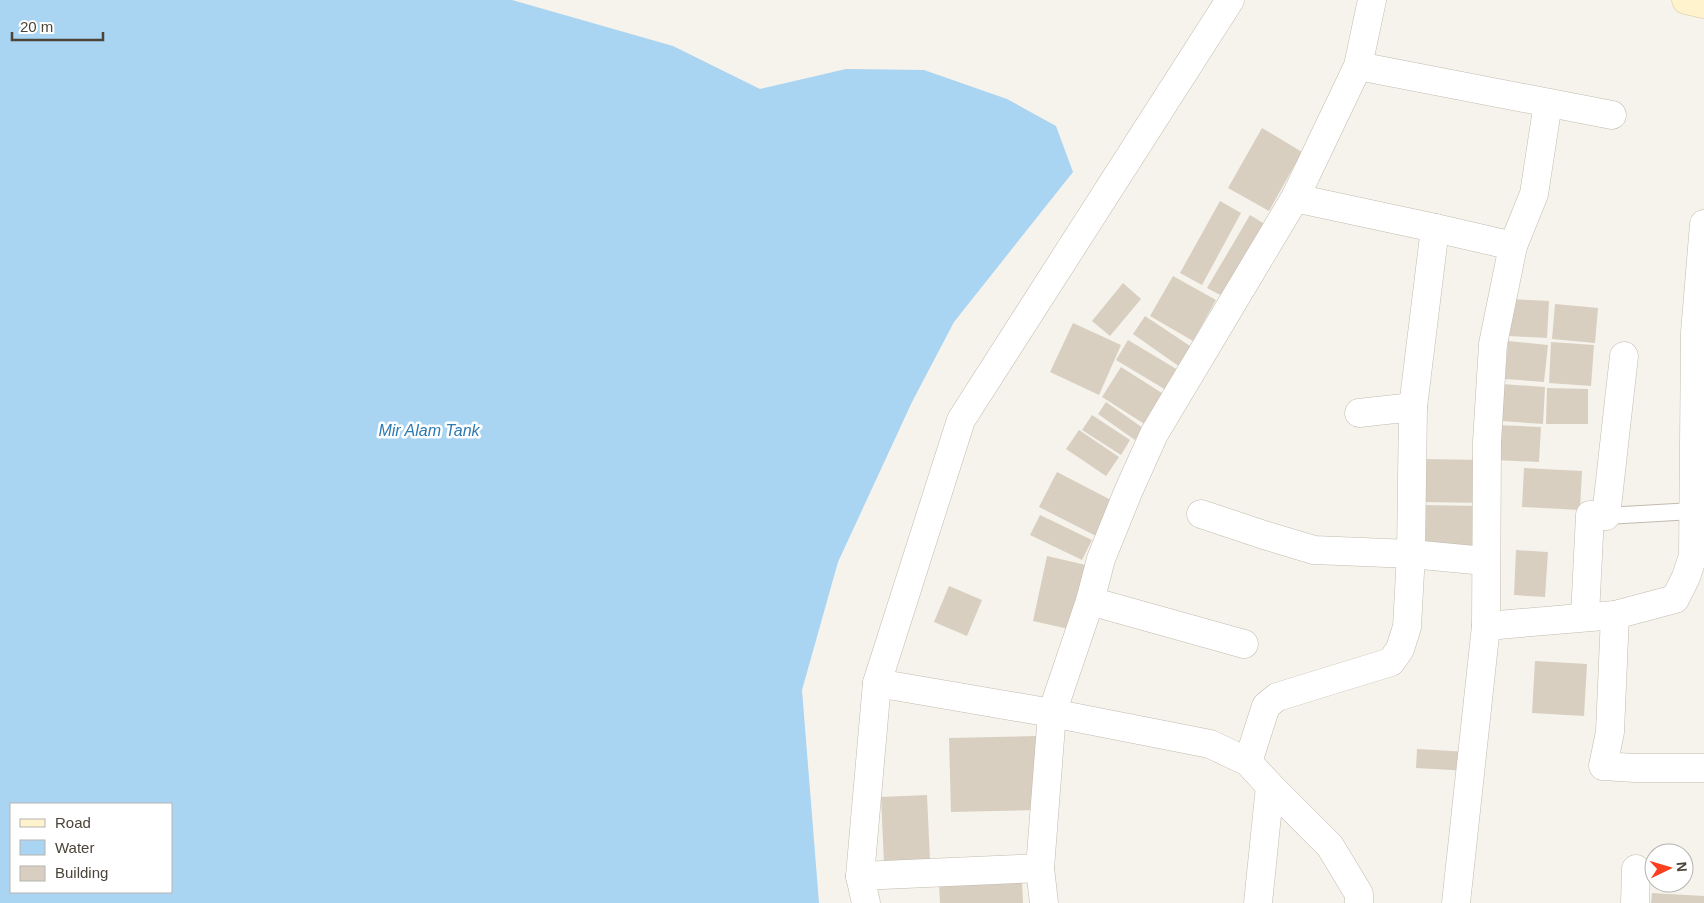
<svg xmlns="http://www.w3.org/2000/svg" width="1704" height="903" font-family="Helvetica,sans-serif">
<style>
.water{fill:#a9d4f2;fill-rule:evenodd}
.building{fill:#d8cfc1}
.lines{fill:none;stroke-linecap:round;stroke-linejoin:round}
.lane-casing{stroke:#c2bbae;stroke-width:18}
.street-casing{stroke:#c2bbae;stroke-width:29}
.secondary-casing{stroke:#d6c79b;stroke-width:29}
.lane{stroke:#fff;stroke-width:16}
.street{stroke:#fff;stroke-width:28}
.secondary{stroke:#fff3cd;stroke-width:28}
.labels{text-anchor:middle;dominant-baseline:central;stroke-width:5;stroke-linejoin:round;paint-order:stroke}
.water-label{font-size:16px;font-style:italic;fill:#2e7ab2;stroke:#fff}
</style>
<rect width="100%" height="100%" fill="#f6f3ec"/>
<path class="water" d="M0,0H512L673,46L760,89L846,69L924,70L1007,99L1056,126L1073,172L954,322L912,402L838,562L802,690L819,903H0ZM11,804H171V892H11Z"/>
<g class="building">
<path d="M1262,128L1302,152L1269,211L1228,188Z"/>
<path d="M1220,201L1241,213L1202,285L1180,273Z"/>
<path d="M1250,215L1268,226L1226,298L1207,288Z"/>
<path d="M1173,276L1216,300L1193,341L1150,316Z"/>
<path d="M1123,283L1141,299L1110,336L1092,321Z"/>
<path d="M1511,299L1549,301L1547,338L1509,336Z"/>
<path d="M1555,304L1598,308L1595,343L1552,339Z"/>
<path d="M1145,316L1193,348L1180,367L1133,334Z"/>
<path d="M1073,323L1121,345L1099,395L1050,372Z"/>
<path d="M1128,340L1178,370L1166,390L1116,360Z"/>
<path d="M1508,341L1548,345L1544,382L1505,379Z"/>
<path d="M1551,342L1594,345L1591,386L1549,383Z"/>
<path d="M1121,367L1165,395L1146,425L1102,397Z"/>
<path d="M1502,384L1545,387L1543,424L1500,421Z"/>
<path d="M1547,388L1588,389V424H1546Z"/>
<path d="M1106,402L1143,428L1135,440L1098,414Z"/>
<path d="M1092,415L1130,440L1121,455L1082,430Z"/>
<path d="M1497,425L1541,427L1539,462L1495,460Z"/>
<path d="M1079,430L1119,457L1106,476L1066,449Z"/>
<path d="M1424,459L1484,460V503L1423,502Z"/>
<path d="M1524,468L1582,471L1580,510L1522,507Z"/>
<path d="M1057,472L1113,501L1096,536L1039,507Z"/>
<path d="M1422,505L1479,506V551L1422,550Z"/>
<path d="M1040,515L1092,540L1082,560L1030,535Z"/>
<path d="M1516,550L1548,552L1545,597L1514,595Z"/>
<path d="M1047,556L1086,565L1073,630L1033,621Z"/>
<path d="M949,586L982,600L967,636L934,622Z"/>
<path d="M1535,661L1587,664L1584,716L1532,713Z"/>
<path d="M1036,736L1038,810L951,812L949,738Z"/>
<path d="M1417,749L1469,752L1468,771L1416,768Z"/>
<path d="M927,795L930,861L884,863L881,797Z"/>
<path d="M1022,881L1023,903H940L939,884Z"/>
<path d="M1652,893L1704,896V903H1651Z"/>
</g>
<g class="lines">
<g class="lane-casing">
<path id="lane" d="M1606,516L1693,511"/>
</g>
<g class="street-casing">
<g id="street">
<path d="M1358,66L1612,115"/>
<path d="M1548,103L1534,194L1513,246L1493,344L1487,442L1486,626L1615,615L1675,599L1686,577L1693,556L1695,333L1704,224"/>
<path d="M1295,198L1435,228L1513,246"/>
<path d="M1413,407L1435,228"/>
<path d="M1201,514L1264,535L1314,550L1411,554L1485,561"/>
<path d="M1090,601L1244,644"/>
<path d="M1615,615L1610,732L1603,766L1635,768H1704"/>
<path d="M1585,616L1590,515L1606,516L1624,356"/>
<path d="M877,683L1052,713L1210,744L1248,762L1270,786L1330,846L1359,894V903"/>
<path d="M1248,762L1266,706L1277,697L1391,662L1400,649L1407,627L1411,554L1413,407L1359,413"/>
<path d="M860,876L1040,868"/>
<path d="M866,903L860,876L877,683L961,420L1230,0"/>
<path d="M1044,903L1040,868L1052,713L1090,601L1101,559L1128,492L1154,434L1295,198L1358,66L1372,0"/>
<path d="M1258,903L1270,786"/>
<path d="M1456,903L1486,626"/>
<path d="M1635,903L1636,869"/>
</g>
</g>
<g class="secondary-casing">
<path id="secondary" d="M1686,0L1704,4"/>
</g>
<use href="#lane" class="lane"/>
<use href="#street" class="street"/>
<use href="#secondary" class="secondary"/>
</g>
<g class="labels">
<g class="water-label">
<text x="429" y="430">Mir Alam Tank</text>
</g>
</g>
<rect x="10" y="803" width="162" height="90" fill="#ffffff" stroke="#b7b4b0"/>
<rect x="20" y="819" width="25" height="8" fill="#fff3cd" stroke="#b7b4b0"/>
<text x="55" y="828" font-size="15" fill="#4b4439">Road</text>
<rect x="20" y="840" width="25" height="15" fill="#a9d4f2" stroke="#b7b4b0"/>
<text x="55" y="853" font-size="15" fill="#4b4439">Water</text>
<rect x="20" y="866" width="25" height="15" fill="#d8cfc1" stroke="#b7b4b0"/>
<text x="55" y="878" font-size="15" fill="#4b4439">Building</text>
<g transform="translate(1669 868) rotate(85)"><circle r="24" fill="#ffffff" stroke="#b7b4b0"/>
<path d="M0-4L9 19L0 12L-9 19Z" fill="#fc3f1d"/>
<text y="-8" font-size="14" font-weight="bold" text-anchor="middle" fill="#4b4439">N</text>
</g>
<path d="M12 32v8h91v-8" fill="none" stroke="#4b4439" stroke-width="2.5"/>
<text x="20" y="32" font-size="15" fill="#4b4439" stroke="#ffffff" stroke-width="4" paint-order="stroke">20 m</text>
</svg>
